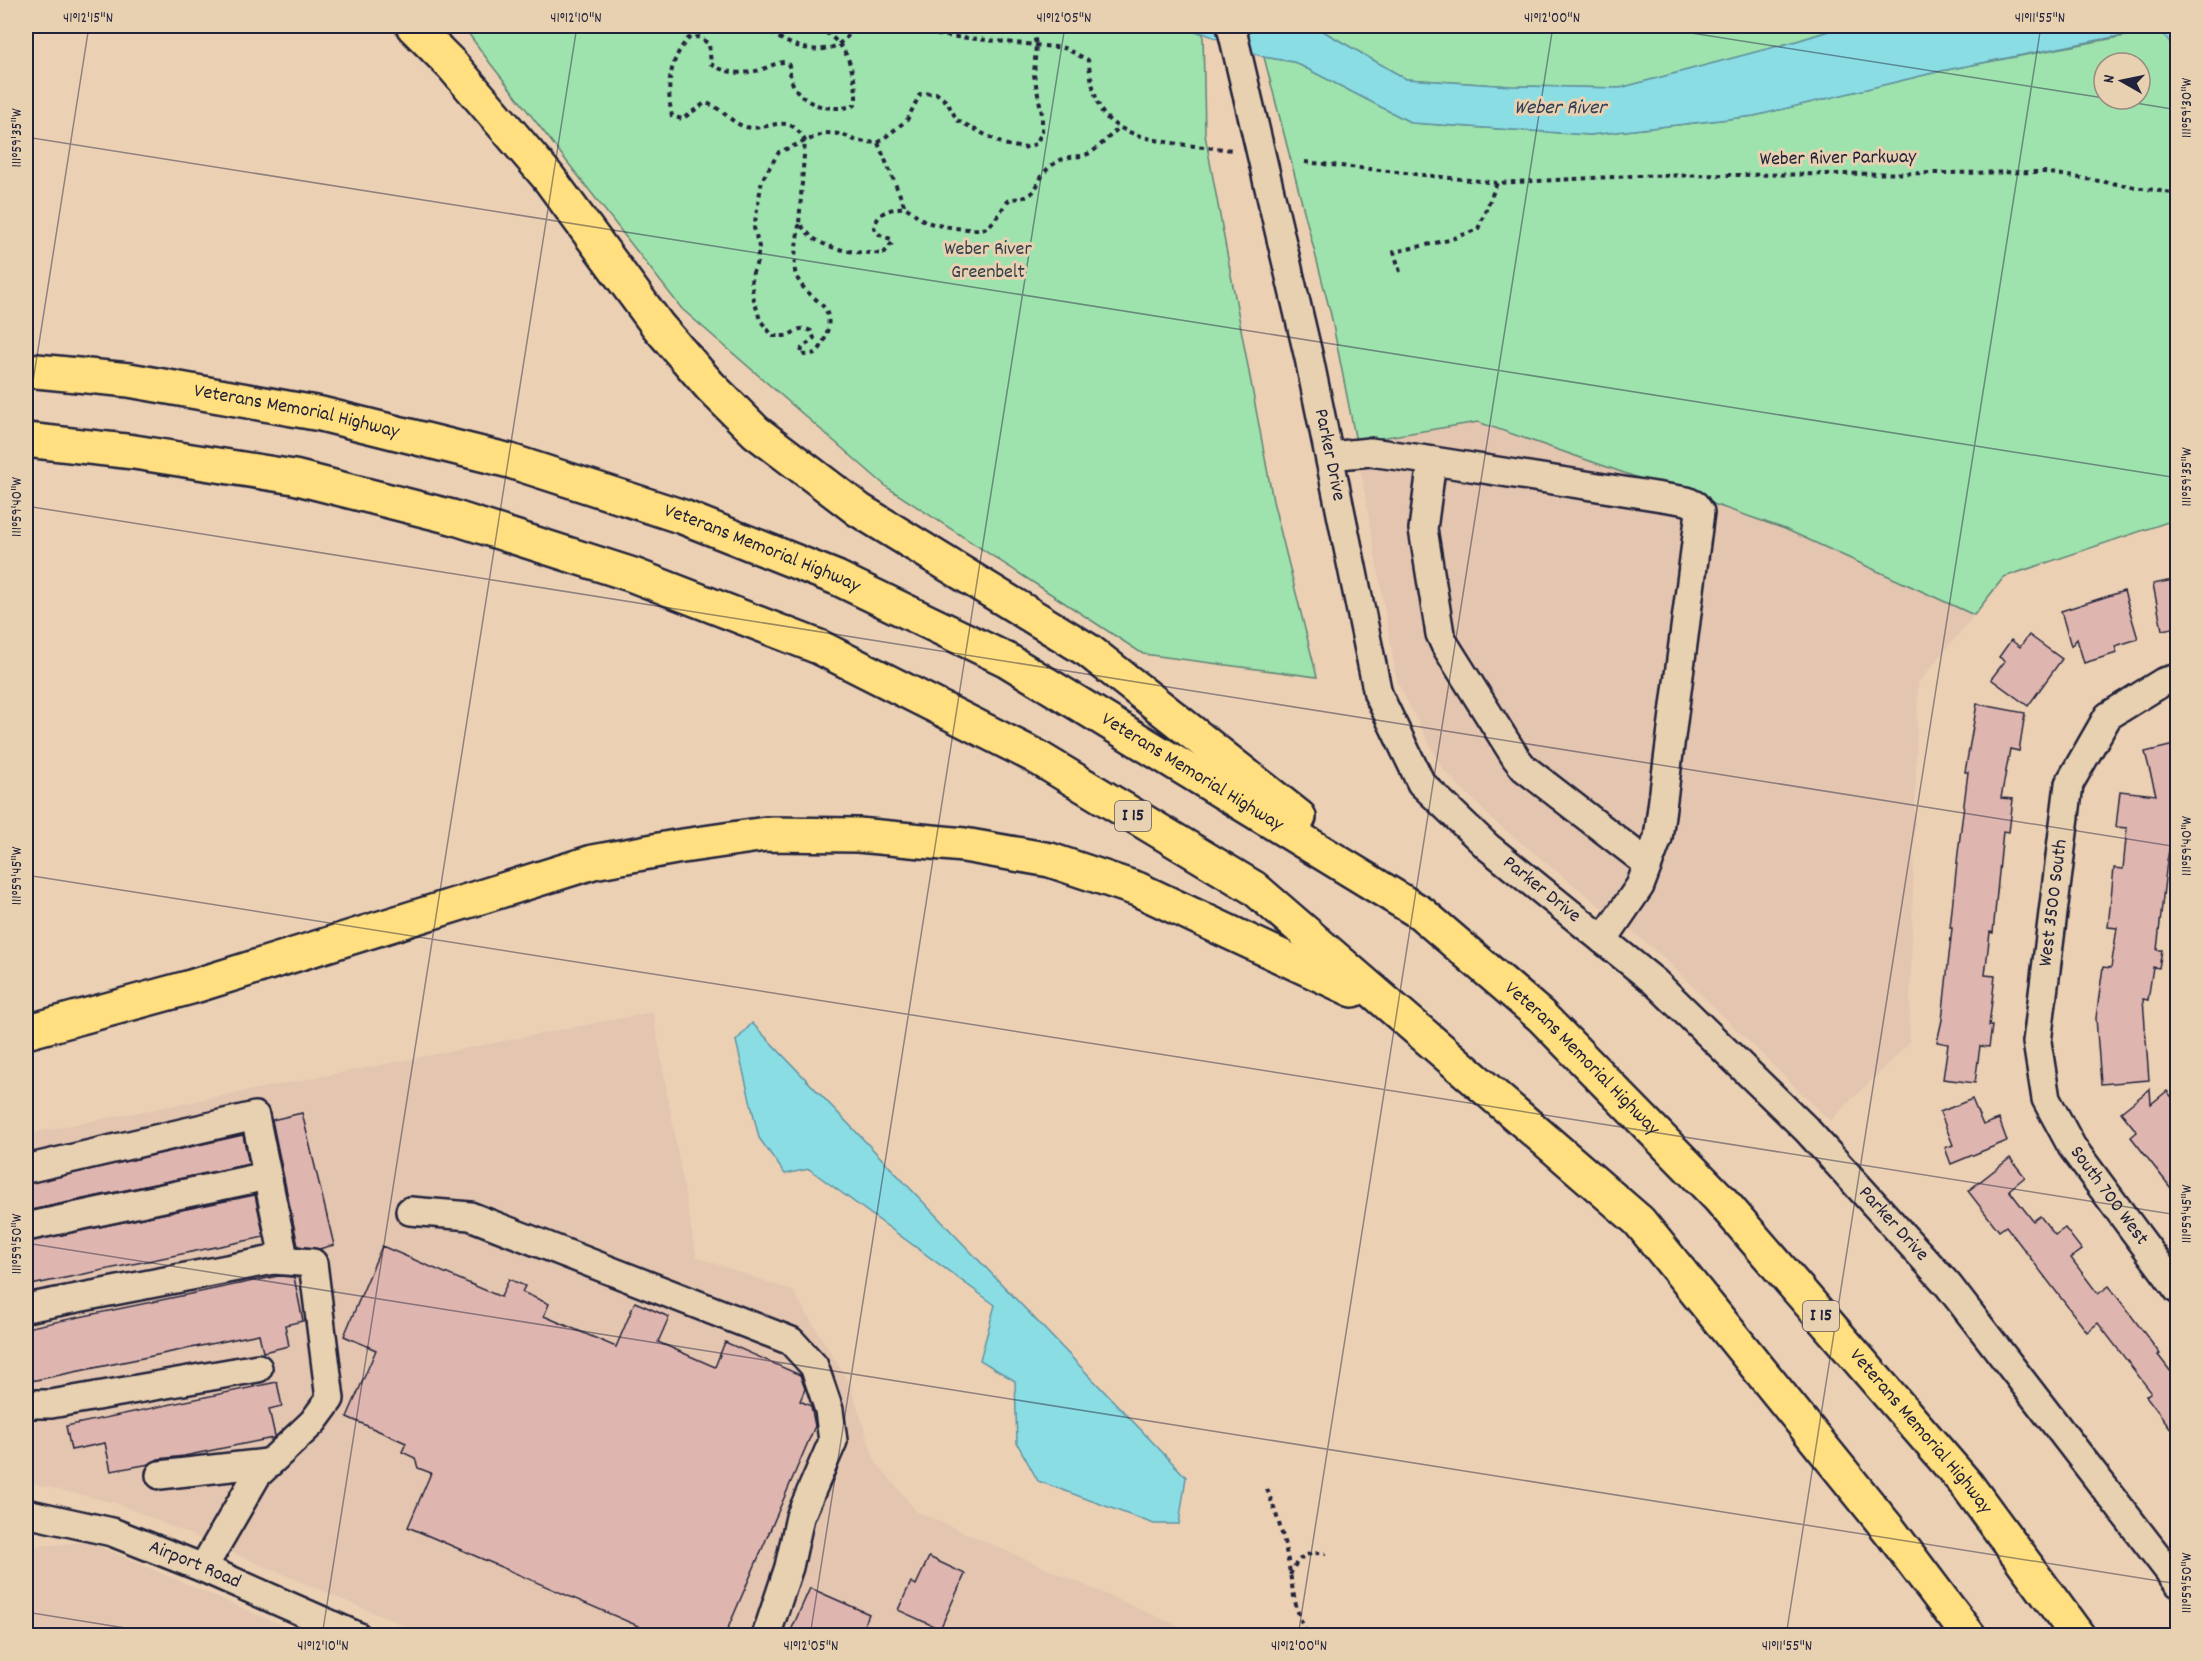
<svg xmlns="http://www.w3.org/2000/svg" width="2203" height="1661" font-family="Dekko,sans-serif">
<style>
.built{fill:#e3c5b0}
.green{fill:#9ee2ad;stroke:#608274;stroke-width:1.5;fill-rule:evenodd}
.water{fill:#8bdde4;stroke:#6192a0;stroke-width:1.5}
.building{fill:#dfb6af;stroke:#22223b;stroke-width:1.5}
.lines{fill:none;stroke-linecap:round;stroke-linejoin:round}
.minor-casing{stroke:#22223b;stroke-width:32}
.highway-casing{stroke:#22223b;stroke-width:38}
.path{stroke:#22223b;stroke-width:4;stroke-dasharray:4.5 4.5;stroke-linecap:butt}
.minor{stroke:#e8d1b1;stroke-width:27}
.highway{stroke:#ffdf80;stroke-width:33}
.ticks{fill:none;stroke:#22223b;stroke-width:1.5;stroke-opacity:0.45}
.labels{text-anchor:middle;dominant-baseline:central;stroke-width:6;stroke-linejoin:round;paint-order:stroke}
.shield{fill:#e8d1b1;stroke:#5d565e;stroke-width:1.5}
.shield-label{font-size:18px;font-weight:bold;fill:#22223b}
.street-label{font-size:20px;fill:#22223b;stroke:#e8d1b1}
.park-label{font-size:20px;fill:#353f4c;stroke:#e8d1b1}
.water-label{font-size:21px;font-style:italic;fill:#323e54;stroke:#e8d1b1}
.neatline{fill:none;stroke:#22223b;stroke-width:2}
.ticks-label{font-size:15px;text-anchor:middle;fill:#22223b}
</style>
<rect width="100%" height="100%" fill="#ebd0b4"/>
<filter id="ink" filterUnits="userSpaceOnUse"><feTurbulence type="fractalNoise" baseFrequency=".0167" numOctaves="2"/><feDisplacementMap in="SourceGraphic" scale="12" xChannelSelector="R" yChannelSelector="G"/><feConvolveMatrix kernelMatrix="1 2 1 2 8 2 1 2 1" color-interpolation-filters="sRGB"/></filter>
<g filter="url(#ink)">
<g class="built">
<path d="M1478,422L1791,526L1974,615L1918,683L1909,1043L1830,1121L1659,953L1493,820L1442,768L1397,681L1356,442Z"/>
<path d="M653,1012L696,1257L793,1291L850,1385L875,1461L917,1512L1199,1635H426L116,1503L26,1482V1134Z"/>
<path d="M89,1542L304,1635H26V1547Z"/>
</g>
<g class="green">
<path d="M463,26H1160L1203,33L1205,135L1273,501L1317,677L1143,654L888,488L682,309L490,63Z"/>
<path d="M1314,26H1845L1797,41L1620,88L1511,86L1406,79Z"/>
<path d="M2177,26V519L2004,577L1974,615L1785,529L1478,422L1356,442L1331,315L1264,57L1294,62L1412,123L1590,135L1754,116L1941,71ZM2104,63H2140V99H2104Z"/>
</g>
<g class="water">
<path d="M1160,26H1314L1406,79L1511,86L1620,88L1797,41L1845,26H2177L2178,53L2159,28L1941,71L1754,116L1590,135L1412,123L1294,62L1264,57L1203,33Z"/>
<path d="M752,1023L1186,1477L1179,1524H1154L1038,1481L1017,1443L1015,1381L980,1360L995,1305L809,1169L785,1174L759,1138L736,1041Z"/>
</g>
<g class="building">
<path d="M2178,579V627L2162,630L2153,584Z"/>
<path d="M2124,591L2138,639L2115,646L2117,653L2084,663L2077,639L2071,646L2061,611Z"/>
<path d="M2029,635L2062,659L2028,706L1991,679L2005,661L1999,657L2011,640L2020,647Z"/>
<path d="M1977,704L2025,713L2019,751L2010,749L2001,798L2013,799L2009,832L2003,831L1993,933L1990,932L1985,975L1995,976L1989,1026H1992L1989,1047L1980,1046L1975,1083L1943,1079L1948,1044L1937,1042L1942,1020L1952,928H1950L1958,853L1968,772H1965Z"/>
<path d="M2178,744V841L2171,840L2167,861L2157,950H2162L2159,968L2153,967L2148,1000L2143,999L2149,1080L2101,1084L2096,1018L2103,967L2111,968L2117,928L2108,927L2114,868L2123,869L2127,828L2116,827L2120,791L2156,795L2145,752Z"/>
<path d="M2150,1089L2151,1104L2167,1091L2178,1105V1197L2131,1137L2137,1132L2121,1112Z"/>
<path d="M1972,1099L1983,1125L1999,1119L2007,1141L1951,1164L1945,1148L1953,1145L1940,1112Z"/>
<path d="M302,1113L334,1245L319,1249L298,1246L272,1120Z"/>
<path d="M243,1135L249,1164L26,1211V1184Z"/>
<path d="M2010,1158L2025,1177L2009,1190L2033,1221L2040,1216L2055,1235L2065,1228L2082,1250L2071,1258L2098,1294L2109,1286L2160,1354L2158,1355L2178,1381V1438L2146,1396L2151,1392L2098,1323L2087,1332L2006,1226L1999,1231L1968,1191Z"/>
<path d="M255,1195L264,1237L26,1286V1242Z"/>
<path d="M382,1246L501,1297L509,1279L525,1286L522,1292L549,1304L544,1316L616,1347L635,1302L669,1317L658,1342L715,1367L725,1342L800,1375L805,1389L800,1401L811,1406L815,1426L725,1635H659L408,1527L431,1473L418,1468L415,1458L402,1452L406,1443L347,1417L376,1350L344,1336Z"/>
<path d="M278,1276L294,1277L303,1321L285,1325L289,1346L263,1352L259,1334L26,1382V1328Z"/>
<path d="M277,1382L282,1406L269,1409L275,1436L273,1438L184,1456L158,1459L150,1464L111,1471L105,1443L71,1450L66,1426Z"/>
<path d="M929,1557L965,1574L940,1629L898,1610L911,1582L916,1585Z"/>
<path d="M810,1588L869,1614L860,1635H789Z"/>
</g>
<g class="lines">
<g class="minor-casing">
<g id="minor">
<path id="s1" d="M1231,26L1309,358L1378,694L1421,783L1488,847L1655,982L1806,1129L1948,1285L2178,1583"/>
<path d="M1330,456L1370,452L1414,458L1687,501L1695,505L1700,512L1658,838L1640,886L1603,940"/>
<path d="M1432,461L1423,529L1440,634L1445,645L1516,758L1524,768L1648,864"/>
<path id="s2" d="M2178,678L2163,682L2108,716L2069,784L2037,1042L2046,1099L2072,1147L2178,1290"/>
<path d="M26,1169L255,1116L282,1248L273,1260"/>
<path d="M410,1211L470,1216L791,1341L814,1366L829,1410L833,1441L800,1517L789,1567L766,1636"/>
<path d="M26,1227L267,1176"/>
<path d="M26,1308L273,1260L313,1263L330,1399L313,1422L257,1475L203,1568"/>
<path d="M26,1404H51L258,1368"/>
<path d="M160,1475L267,1463"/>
<path id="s3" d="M26,1513L112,1532L203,1568L357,1636"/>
</g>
</g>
<g class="highway-casing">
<g id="highway">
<path d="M413,26L452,65L548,177L658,326L710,386L756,432L859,510L1089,651L1299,817"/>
<path id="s4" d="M26,370L129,380L321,414L510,461L683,517L837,578L1007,660L1421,913L1541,1016L1719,1198L1967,1485L2078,1636"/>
<path d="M26,440L134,452L294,477L452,517L633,575L819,647L1035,756L1254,888L1639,1221L1890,1531L1969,1636"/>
<path d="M26,1032L191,987L593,862L676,847L766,834L858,835L964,845L1050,860L1137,889L1353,990"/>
</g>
</g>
<g class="path">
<path d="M765,26C779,43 816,57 837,45C845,40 852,31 859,26"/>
<path d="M819,26C826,33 838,41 843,49C851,61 859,92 855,105C832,113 799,106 791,79C789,72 791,68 787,62C778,62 775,64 768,67C750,75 727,75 711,64L709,44L699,37L689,38C669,59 666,89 672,116L682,119L705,103C721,106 730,123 746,127C770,132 788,109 805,141L799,224C804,228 808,234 813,238C832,251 861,254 884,253L892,243L891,239L880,235L874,228C879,210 888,210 905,207C912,211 918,217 925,221C934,226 976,232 986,228C995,223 1002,207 1010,199C1044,198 1031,182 1051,166C1069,152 1076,160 1090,153C1100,147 1110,135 1119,128"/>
<path d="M911,26L938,35L1064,48L1088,60C1091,76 1093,94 1101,110C1120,144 1196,145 1232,150"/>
<path d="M878,143L905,207"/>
<path d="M1305,162L1497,183L1632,176L2044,172L2178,194"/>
<path d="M799,224C798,236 792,266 796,275C807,304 842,300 823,343C818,354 813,355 801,355L802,348L814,338L811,331C798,324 795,335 784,336C780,336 777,336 773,336L760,320L753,296L751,278L757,262L759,247L754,228L762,180L779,152L825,133L841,134L857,141L878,143L907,120L920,94L936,93L947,102L957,120L1003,144L1023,148L1036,144L1042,132V114L1034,75L1036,44L1032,26"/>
<path d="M1400,272L1394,252L1449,240L1478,229L1497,183"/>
<path d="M1267,1489C1274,1508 1281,1527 1285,1546C1293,1581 1291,1603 1308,1636"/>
<path d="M1290,1575C1299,1555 1305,1553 1326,1553"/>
</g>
<use href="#minor" class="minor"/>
<use href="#highway" class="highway"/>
</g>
</g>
<path class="ticks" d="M1647,26L2104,98M2111,99L2178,110M26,137L2178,478M26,426L89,26M26,506L2178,847M26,875L2178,1215M26,1243L2178,1584M26,1612L175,1636M322,1636L577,26M810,1636L1065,26M1298,1636L1553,26M1786,1636L2041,26"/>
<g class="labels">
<g class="shield">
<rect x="1115" y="801" width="36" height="30" rx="4.5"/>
<rect x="1803" y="1301" width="36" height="30" rx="4.5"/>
</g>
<g class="shield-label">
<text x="1133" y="816">I 15</text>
<text x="1821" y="1316">I 15</text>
</g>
<g class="street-label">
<text transform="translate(1838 159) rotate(-1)">Weber River Parkway</text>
<text stroke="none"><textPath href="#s4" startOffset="274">Veterans Memorial Highway</textPath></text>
<text stroke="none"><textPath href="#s1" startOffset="440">Parker Drive</textPath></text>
<text stroke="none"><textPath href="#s4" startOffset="760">Veterans Memorial Highway</textPath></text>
<text stroke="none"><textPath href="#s4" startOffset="1246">Veterans Memorial Highway</textPath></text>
<text stroke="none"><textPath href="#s1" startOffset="944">Parker Drive</textPath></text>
<text transform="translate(2054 903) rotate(-83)">West 3500 South</text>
<text stroke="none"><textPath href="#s4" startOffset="1732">Veterans Memorial Highway</textPath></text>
<text stroke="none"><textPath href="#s2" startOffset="592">South 700 West</textPath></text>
<text stroke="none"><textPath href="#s1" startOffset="1430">Parker Drive</textPath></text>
<text stroke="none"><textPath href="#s4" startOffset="2236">Veterans Memorial Highway</textPath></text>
<text stroke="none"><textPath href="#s3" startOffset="177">Airport Road</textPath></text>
</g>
<g class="park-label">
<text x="988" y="250">Weber River<tspan x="988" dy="23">Greenbelt</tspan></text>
</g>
<g class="water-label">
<text x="1560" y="109">Weber River</text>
</g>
</g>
<rect width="2203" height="1661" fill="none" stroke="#e8d1b1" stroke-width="66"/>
<g transform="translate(2122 81) rotate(279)"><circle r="28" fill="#e8d1b1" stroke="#998b82" stroke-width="1.5"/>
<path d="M0-4.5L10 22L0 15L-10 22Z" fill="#22223b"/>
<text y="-9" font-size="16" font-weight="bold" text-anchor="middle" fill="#22223b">N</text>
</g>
<rect x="33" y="33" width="2137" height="1595" class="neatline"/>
<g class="ticks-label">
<text x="88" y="22">41°12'15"N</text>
<text x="576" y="22">41°12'10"N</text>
<text x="1064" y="22">41°12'05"N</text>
<text x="1552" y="22">41°12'00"N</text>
<text x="2040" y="22">41°11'55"N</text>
<text transform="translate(2186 108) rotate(-90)" y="5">111°59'30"W</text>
<text transform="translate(16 138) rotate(-90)" y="5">111°59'35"W</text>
<text transform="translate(2186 477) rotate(-90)" y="5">111°59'35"W</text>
<text transform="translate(16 507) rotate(-90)" y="5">111°59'40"W</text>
<text transform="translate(2186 846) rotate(-90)" y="5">111°59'40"W</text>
<text transform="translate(16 876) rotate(-90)" y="5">111°59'45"W</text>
<text transform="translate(2186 1214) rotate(-90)" y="5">111°59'45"W</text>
<text transform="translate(16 1244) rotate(-90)" y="5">111°59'50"W</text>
<text transform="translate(2186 1583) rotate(-90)" y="5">111°59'50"W</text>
<text x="323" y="1650">41°12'10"N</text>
<text x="811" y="1650">41°12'05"N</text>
<text x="1299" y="1650">41°12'00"N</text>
<text x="1787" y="1650">41°11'55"N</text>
</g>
</svg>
